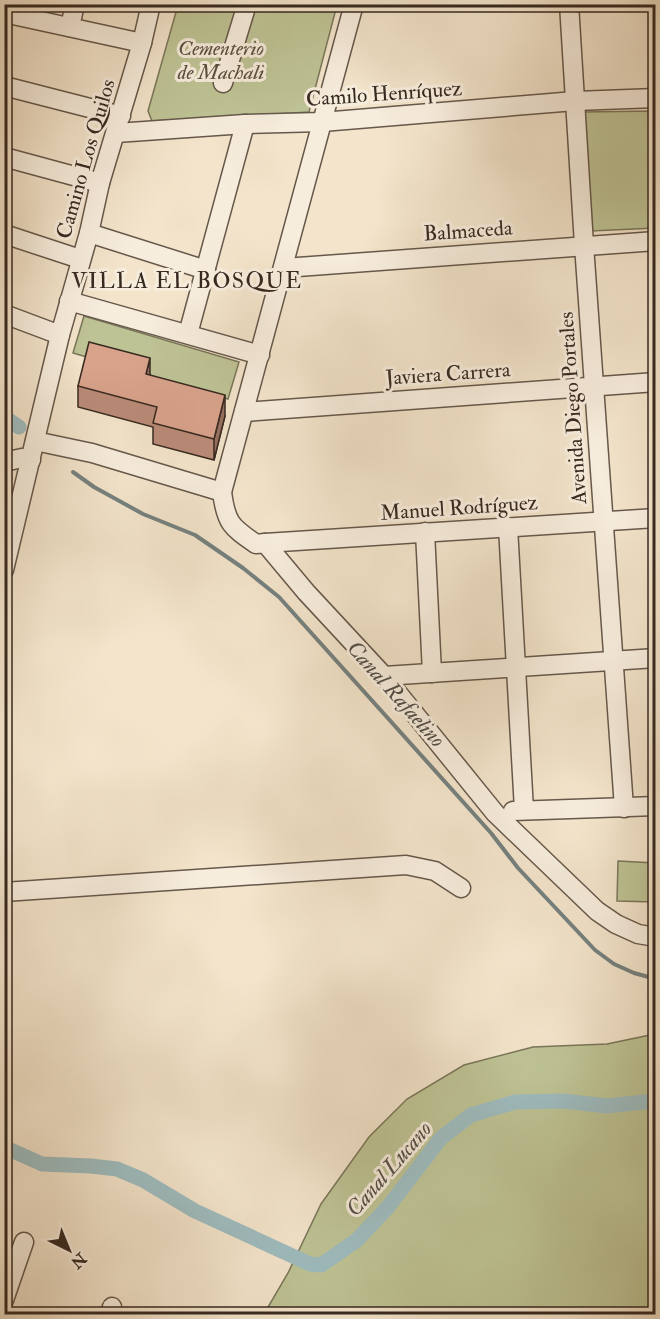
<svg xmlns="http://www.w3.org/2000/svg" width="660" height="1319" font-family="'IM FELL Double Pica',serif">
<style>
.green{fill:#bec395;stroke:#7a765a;stroke-width:1.5}
.lines{fill:none;stroke-linecap:round;stroke-linejoin:round}
.stream{stroke:#75817f;stroke-width:4}
.canal{stroke:#9ebcbf;stroke-width:15}
.minor-casing{stroke:#66584b;stroke-width:21}
.minor{stroke:#f7eddd;stroke-width:18}
.wall{fill:#ba8b78;stroke:#372920;stroke-width:1.5}
.shaded-wall{fill:#977161;stroke:#372920;stroke-width:1.5}
.building{fill:#d8a28b;stroke:#372920;stroke-width:1.5}
.labels{text-anchor:middle;dominant-baseline:central;stroke-width:6;stroke-linejoin:round;paint-order:stroke}
.park-label{font-size:21px;font-style:italic;fill:#59503d;stroke:#f7eddd}
.street-label{font-size:21px;fill:#372920;stroke:#f7eddd}
.neighbourhood-label{font-size:22px;letter-spacing:1.5px;fill:#372920;stroke:#f7eddd}
.water-label{font-size:22px;font-style:italic;fill:#514e48;stroke:#f7eddd}
</style>
<rect width="100%" height="100%" fill="#f3e4cb"/>
<filter id="stains"><feTurbulence type="fractalNoise" baseFrequency=".00333" numOctaves="4"/><feColorMatrix values="0 0 0 0 .2 0 0 0 0 .09 0 0 0 0 .02 0 0 0 .5 -.17"/></filter>
<radialGradient id="worn" r=".72"><stop offset=".6" stop-color="#630" stop-opacity="0"/><stop offset="1" stop-color="#630" stop-opacity=".3"/></radialGradient>
<g class="green">
<path d="M178,5H337L309,112L152,121L148,111Z"/>
<path d="M655,111V228L591,231L583,112Z"/>
<path d="M84,316L239,362L228,399L73,353Z"/>
<path d="M618,861L655,863V902L617,901Z"/>
<path d="M655,1034V1314H264L288,1273L321,1204L369,1137L407,1099L464,1065L533,1047L607,1044Z"/>
</g>
<g class="lines">
<g class="stream">
<path d="M73,472L94,487L143,514L195,535L243,568L279,597L491,833L518,868L595,950L614,964L634,973L656,979"/>
<path d="M4,478L10,474"/>
</g>
<g class="canal">
<path d="M4,417L19,427"/>
<path d="M4,1147L42,1164L91,1166L117,1169L143,1180L195,1211L310,1264L321,1265L357,1240L388,1207L441,1138L471,1115L515,1102L563,1101L607,1106L644,1102L656,1103"/>
</g>
<g class="minor-casing">
<g id="minor">
<path d="M569,4L584,245L624,808"/>
<path d="M4,13L142,43"/>
<path d="M70,27L75,4"/>
<path d="M223,83L247,4"/>
<path d="M4,86L121,116"/>
<path d="M116,133L245,124L322,122L575,101L656,98"/>
<path d="M4,157L100,183"/>
<path d="M89,233L206,270"/>
<path d="M4,234L80,259"/>
<path d="M284,268L656,241"/>
<path d="M69,301L260,355"/>
<path d="M4,314L60,335"/>
<path d="M188,334L245,124"/>
<path d="M244,412L656,382"/>
<path d="M35,441L92,453L222,492C226,523 231,527 256,544L265,543L306,592L384,676L495,813L597,911L616,924L638,934L656,937"/>
<path d="M4,462L22,458L31,460"/>
<path d="M222,492L354,4"/>
<path d="M508,527L524,810"/>
<path d="M425,532L432,673"/>
<path d="M265,543L656,518"/>
<path d="M4,570L60,335L89,233L100,183L142,43L151,4"/>
<path d="M384,676L656,658"/>
<path d="M513,811L656,806"/>
<path d="M4,892L406,865L435,871L461,888"/>
<path d="M4,1300L24,1242"/>
<path d="M110,1314L112,1307"/>
</g>
</g>
<use href="#minor" class="minor"/>
</g>
<path class="wall" d="M150,375L225,416L214,460L153,444V427L78,407V386Z"/>
<g class="shaded-wall">
<path d="M150,358V379L146,374Z"/>
<path d="M225,395V416L214,460V439Z"/>
</g>
<path class="building" d="M89,342L150,358L146,374L225,395L214,439L153,423L157,407L78,386Z"/>
<g class="labels">
<g class="park-label">
<text x="221" y="48">Cementerio<tspan x="221" dy="24">de Machali</tspan></text>
</g>
<g class="street-label">
<text transform="translate(384 94) rotate(-4)">Camilo Henríquez</text>
<text transform="translate(86 159) rotate(-74)">Camino Los Quilos</text>
<text transform="translate(468 231) rotate(-4)">Balmaceda</text>
<text transform="translate(448 374) rotate(-4)">Javiera Carrera</text>
<text transform="translate(573 408) rotate(-94)">Avenida Diego Portales</text>
<text transform="translate(459 508) rotate(-4)">Manuel Rodríguez</text>
</g>
<g class="neighbourhood-label">
<text x="187" y="281">VILLA EL BOSQUE</text>
</g>
<g class="water-label">
<text transform="translate(396 694) rotate(48)">Canal Rafaelino</text>
<text transform="translate(389 1169) rotate(-49)">Canal Lucano</text>
</g>
</g>
<rect width="660" height="1319" fill="none" stroke="#f3e4cb" stroke-width="24"/>
<rect x="6" y="6" width="648" height="1307" fill="none" stroke="#372920" stroke-width="3"/>
<rect x="12" y="12" width="636" height="1295" fill="none" stroke="#372920" stroke-width="1.5"/>
<g transform="translate(69 1250) rotate(137)" stroke="#f7eddd" stroke-width="4.5" paint-order="stroke">
<path d="M0-4.5L10 22L0 15L-10 22Z" fill="#372920"/>
<text y="-9" font-size="16" font-weight="bold" text-anchor="middle" fill="#372920">N</text>
</g>
<rect width="100%" height="100%" filter="url(#stains)"/>
<rect width="100%" height="100%" fill="url(#worn)"/>
</svg>
